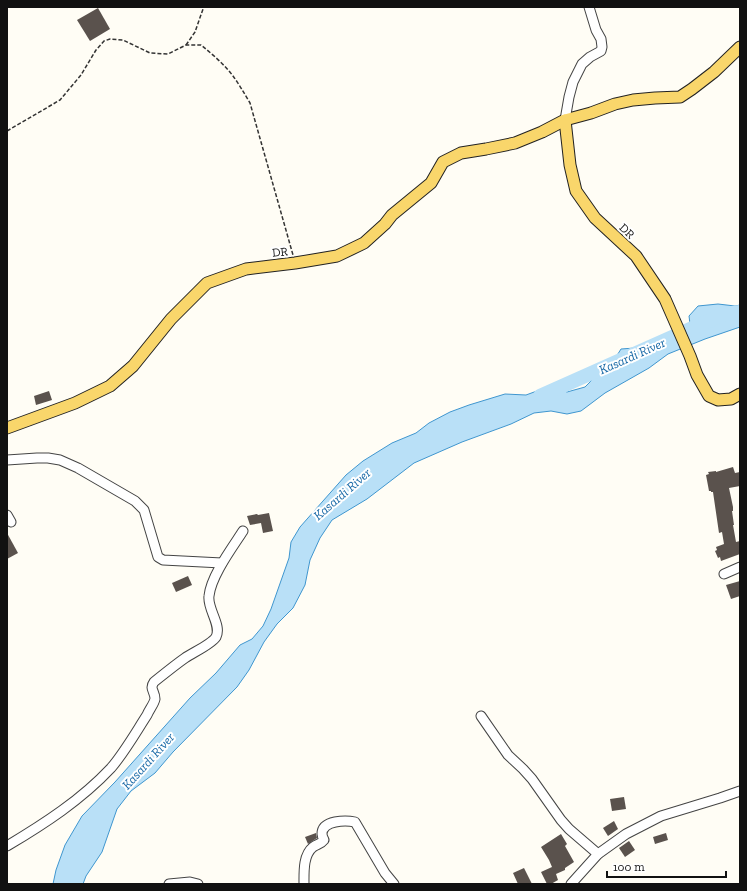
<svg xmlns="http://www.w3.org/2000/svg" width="747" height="891" font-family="'Zilla Slab',serif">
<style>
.water{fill:#b9e0f7;stroke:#3f96cf}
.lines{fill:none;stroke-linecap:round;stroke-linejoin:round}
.river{stroke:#b9e0f7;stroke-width:14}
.building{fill:#5a524d}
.minor-casing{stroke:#444;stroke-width:11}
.major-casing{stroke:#222;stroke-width:13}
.path{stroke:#333;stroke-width:1.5;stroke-dasharray:4 2;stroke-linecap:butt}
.minor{stroke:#fff;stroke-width:9}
.major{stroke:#f9d66b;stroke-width:11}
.labels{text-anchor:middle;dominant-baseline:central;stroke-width:4;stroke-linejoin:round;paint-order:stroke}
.street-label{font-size:12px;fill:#111;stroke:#fff}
.water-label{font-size:13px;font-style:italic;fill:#1768a6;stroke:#fff}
</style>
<rect width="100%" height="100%" fill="#fffdf5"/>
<path class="water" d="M718,304L735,306L740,305V327L705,339L668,354L649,368L605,393L581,411L567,414L551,411L534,413L511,424L462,442L414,463L367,499L332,520L320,538L310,560L305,585L293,608L277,624L264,642L249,670L237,687L173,752L155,773L131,791L117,809L102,852L86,876L83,884H53L56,870L65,845L82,816L115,782L190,698L216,673L240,645L252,639L263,626L271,609L289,558L291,542L300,527L346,475L363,461L392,443L416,433L429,423L450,412L469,405L505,394L526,395L545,388L558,389L567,392L585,387L597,375L611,365L621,349L635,348L655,349L665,344L672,338L691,332L689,316L698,306Z"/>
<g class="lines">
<path class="river" d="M540,396L724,314L740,312"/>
</g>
<g class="building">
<path d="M98,8L110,29L90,41L77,20Z"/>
<path d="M49,391L52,400L36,405L34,396Z"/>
<path d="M733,467L735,473L740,472V486L729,488L733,507V511H732L734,525H733L736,542L740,541V554L721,561L720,557L718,558L715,551L717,550L716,547L724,544L722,532L719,533L713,492H711V491H709L706,475L709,474L708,472L716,471V472Z"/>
<path d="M269,513L273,531L263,533L261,523L250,525L247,516L257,514L258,515Z"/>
<path d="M7,533L18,553L7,559Z"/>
<path d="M188,576L192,585L176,592L172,583Z"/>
<path d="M740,581V596L731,599L726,585Z"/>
<path d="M624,797L626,809L612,811L610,799Z"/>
<path d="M614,821L618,829L608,836L603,828Z"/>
<path d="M316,833L317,838L308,844L305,837Z"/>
<path d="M666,833L668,840L655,844L653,837Z"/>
<path d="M561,834L567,844L565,846L574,862L565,868V870L556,874L558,880L551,884H547L541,872L552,867L549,860L541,847Z"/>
<path d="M629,841L635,850L625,857L619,848Z"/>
<path d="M524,868L532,884H518L513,873Z"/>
</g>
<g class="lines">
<g class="minor-casing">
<g id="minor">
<path d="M565,120L569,97L573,82L582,64L590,57L601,51L602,47L601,39L596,30L589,7"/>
<path d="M7,460L37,458H48L60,460L78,468L135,501L144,510L158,557L163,560L222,563"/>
<path d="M7,515L11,522"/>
<path d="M724,574L740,567"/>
<path d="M481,716L508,755L523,769L532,779L561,820L569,829L598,854"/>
<path d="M7,846C44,824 81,800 111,768C124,753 136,732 147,715C149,710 154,704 155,699C155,691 149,689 154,682C164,674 175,665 185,658C192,653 212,644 216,637C222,625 207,609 209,596C211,576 232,548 243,531"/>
<path d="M169,884L190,882L198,884"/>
<path d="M304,884C304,872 303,855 313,847C317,844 321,844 324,840C323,838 322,836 322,834C322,820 346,820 355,822L385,873L394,884"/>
<path d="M571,884L598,854L626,834L661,816L720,798L740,791"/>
</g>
</g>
<g class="major-casing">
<g id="major">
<path d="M565,120L570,165L576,191L595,218L636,256L665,299L690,356L697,375L709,396L718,400L731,399L740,394"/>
<path d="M7,428L75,403L110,386L133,366L171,319L207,283L246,269L295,263L337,256L364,243L385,224L392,215L431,183L443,162L461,153L486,149L515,143L542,132L565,120L591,113L615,104L633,100L655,98L680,97L692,89L714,72L740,47"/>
</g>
</g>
<g class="path">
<path d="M186,45L195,32L203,9L204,7"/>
<path d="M7,131L60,100L81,75L96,50L104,41L110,39L123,40L150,53L168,54L186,45H201C212,54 224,64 233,76C239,84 244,93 250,103L293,255"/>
</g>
<use href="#minor" class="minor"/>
<use href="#major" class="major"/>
</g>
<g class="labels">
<g class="street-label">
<text transform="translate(627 231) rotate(43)">DR</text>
<text transform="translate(280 252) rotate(-6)">DR</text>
</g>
<g class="water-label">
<text transform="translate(632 356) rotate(-24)">Kasardi River</text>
<text transform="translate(342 494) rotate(-41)">Kasardi River</text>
<text transform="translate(148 761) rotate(-48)">Kasardi River</text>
</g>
</g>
<rect width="747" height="891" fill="none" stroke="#111111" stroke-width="16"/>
<path d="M607 871v6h119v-6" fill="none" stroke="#111111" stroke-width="2"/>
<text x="613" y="871" font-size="12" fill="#111111" stroke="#ffffff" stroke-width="3" paint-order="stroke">100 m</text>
</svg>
